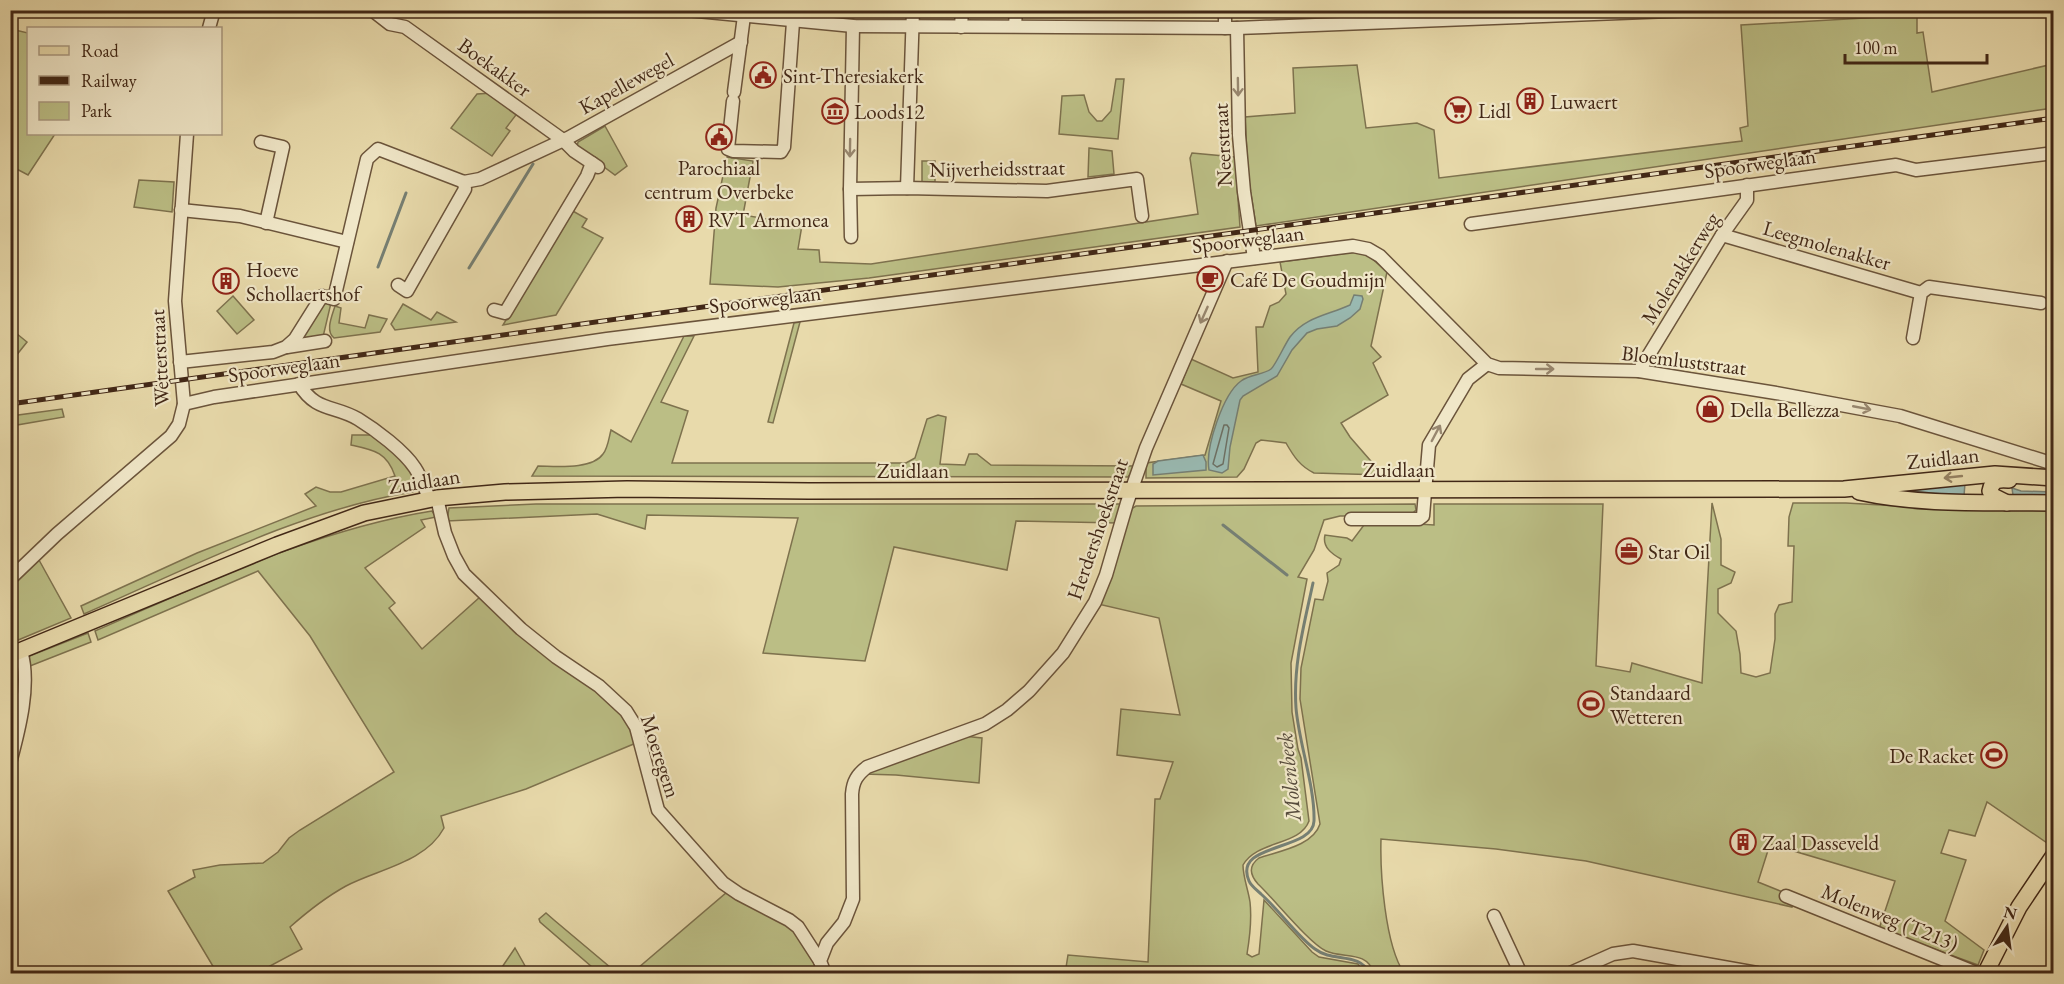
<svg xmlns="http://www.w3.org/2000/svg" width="2064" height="984" font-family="'EB Garamond',serif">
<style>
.green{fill:#bbbe85;stroke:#7e724e;stroke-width:1.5}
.water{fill:#99b9b1;stroke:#767f73;stroke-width:1.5}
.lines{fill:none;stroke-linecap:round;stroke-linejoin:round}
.shore{stroke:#6d7064;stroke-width:1.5}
.stream{stroke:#767f73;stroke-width:3}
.minor-casing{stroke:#6b543b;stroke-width:15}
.major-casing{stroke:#412716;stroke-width:18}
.minor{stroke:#f0e7c8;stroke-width:12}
.major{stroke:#e8daab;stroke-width:15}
.rail-casing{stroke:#412716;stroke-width:5}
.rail{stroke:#f0e7c8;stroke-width:3;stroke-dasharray:9;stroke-linecap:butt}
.oneway{stroke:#98876f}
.oneway2{stroke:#948060}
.labels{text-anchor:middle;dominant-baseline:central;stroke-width:4.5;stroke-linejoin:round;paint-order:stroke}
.street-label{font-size:21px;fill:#412716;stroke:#f0e7c8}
.poi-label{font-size:21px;fill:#412716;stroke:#f0e7c8;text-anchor:start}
.water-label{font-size:22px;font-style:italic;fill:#574c3d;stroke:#f0e7c8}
</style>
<rect width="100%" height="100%" fill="#e8daab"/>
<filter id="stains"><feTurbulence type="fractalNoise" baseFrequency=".00333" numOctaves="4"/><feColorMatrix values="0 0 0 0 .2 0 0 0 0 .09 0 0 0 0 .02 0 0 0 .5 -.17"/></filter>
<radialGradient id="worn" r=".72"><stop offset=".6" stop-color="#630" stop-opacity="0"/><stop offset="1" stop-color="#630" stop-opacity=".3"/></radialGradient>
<g class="green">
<path d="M1917,15V33L1923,32L1932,92L2053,64V108L1256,226L1248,174L1245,117L1295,113L1293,68L1357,65L1366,128L1417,123L1434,130L1439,178L1742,141L1740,128L1748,126L1741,25Z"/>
<path d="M11,29L28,33V134H55L28,175L11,166Z"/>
<path d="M1116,79H1124L1118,139L1059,134L1062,96L1084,95L1089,112L1097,121H1102L1111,111Z"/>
<path d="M493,93L519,111L506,128L510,131L492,156L451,128L477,94Z"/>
<path d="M605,126L627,166L615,175L577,147L578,142Z"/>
<path d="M1089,148L1112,151L1114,174L1088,177Z"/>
<path d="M1192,153L1235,157L1240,227L869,278L778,287L710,284L716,208L727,157L753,161L743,215L802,225L798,249L819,250L820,262L871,264L1198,214L1190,158Z"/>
<rect x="922" y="161" width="13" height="21"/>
<path d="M139,180L174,182L172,212L134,207Z"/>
<path d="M571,210L587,219L582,227L603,238L556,315L503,325Z"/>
<path d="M1355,252L1369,256L1387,272L1371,346L1381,357L1373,363L1388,395L1341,423L1350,437L1383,475L1314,473C1300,466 1294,457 1286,443L1261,440L1256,443L1244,469L1237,477L1146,478V463L1205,455L1221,401L1181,384L1191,359L1233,378L1258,372L1256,327H1263L1270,306L1279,302L1286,294L1280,262Z"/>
<path d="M233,296L254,320L237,334L217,311Z"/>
<path d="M322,299L331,303L323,337L294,344Z"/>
<path d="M403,304L431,320L437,312L456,322L395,330L391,324Z"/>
<path d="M335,306L341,308L339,323L365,328L369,315L387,319L380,332L334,338C325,331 332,316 335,306Z"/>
<path d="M800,322L773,423L768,422L794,323Z"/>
<path d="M11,329L27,342L11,362Z"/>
<path d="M684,336H694L661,402L688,411L672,463H906L915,458L927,419L938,415L946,417L940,464L965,465L969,454H977L991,465L1136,466L1128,477L532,476L538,466C555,466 592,470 603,454C608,448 609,437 611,430L631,442Z"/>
<path d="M62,409L64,417L11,426V416Z"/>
<path d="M352,435H371L400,458L414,473L418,484L413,492C303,509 187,569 84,614L81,606L197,553L316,506L305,494L316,487L330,492H341L395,476C387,452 374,450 351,445Z"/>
<path d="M1712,503L1721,539V565L1735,572L1731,583L1718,589V613L1736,631L1740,654L1741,673L1756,677L1770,673L1775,639V614L1779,605L1792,602L1794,546H1788L1789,517L1793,503H1846L1950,509L2053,510V840L2050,845L1987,802L1975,836L1949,830L1941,853L1966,860L1945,921L1984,950L1978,965L1879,929L1895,881L1770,844L1758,882L1795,897L1792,907L1586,861L1496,849L1381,839C1380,873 1385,945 1404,973H1374C1366,950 1344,959 1326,951C1309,943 1275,900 1258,884C1250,875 1248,866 1259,858C1279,851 1313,846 1320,824L1300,699L1301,668L1315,599L1323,600L1328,581L1327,573L1339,565L1341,559C1332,554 1322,547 1325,535L1347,538L1352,541L1367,521L1434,525V504H1603L1596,666L1630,672L1632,663L1702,683Z"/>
<path d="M536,504H1122L1118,523L1016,521L1007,570L894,547L865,661L763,653L798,518L647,515L645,529L597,514L447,521L449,508Z"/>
<path d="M1415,504L1416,510L1410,516H1340L1324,520L1314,550L1298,577L1307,579L1291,663L1292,712L1298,749L1301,758L1309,821C1300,846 1257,840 1243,865C1243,877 1248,889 1250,902C1252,920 1250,936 1247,954L1252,957L1259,954L1264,900L1312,952L1319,957L1358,964L1365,973L1065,974L1068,955L1148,962L1155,799H1160L1173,762L1117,755L1121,709L1180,715L1159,618L1098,604L1131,509L1136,506Z"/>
<path d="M432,511L436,517L421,520L425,527L365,568L395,603L389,608L422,649L480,597L604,697L625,719L636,743L526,789L441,816L444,828C425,863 378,869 346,886C326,897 307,912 290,927L302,949L257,973H217L168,891L195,877L193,870L220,865L263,863L278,852L289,838L300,830L394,772L310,636L258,571L98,640L95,631C204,584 313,530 432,511Z"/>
<path d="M39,560L71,618L11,643V587Z"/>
<path d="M88,633L91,642L30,666L27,657Z"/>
<path d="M963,736L982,738L979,783L896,775L863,774Z"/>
<path d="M726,893L781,920L799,935L820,974H631Z"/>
<path d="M546,913L554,920L617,973H599L540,922L539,919Z"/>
<path d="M515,948L529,973H498Z"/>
</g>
<g class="water">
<path d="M1354,295L1362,296L1363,299L1360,309L1350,318L1337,326L1317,329L1307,333L1292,350L1277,376L1243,396L1240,400L1230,447L1228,469L1222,473L1209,470C1205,448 1223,394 1241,381C1250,374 1263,375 1271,369C1275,366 1285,344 1290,337C1305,317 1328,315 1350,305Z"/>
<path d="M1203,455L1206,462V470L1153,475V464L1158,461Z"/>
<path d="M1965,483L1964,496L1910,491Z"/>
<path d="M2012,488L2021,491L2053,492V496L2013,495Z"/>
</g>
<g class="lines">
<path class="shore" d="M1224,425H1227L1229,428L1223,464L1217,467L1213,464Z"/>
<g class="stream">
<path d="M378,267L406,193"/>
<path d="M469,268L533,164"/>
<path d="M1223,525L1287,575"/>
<path d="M1313,583C1304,625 1293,665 1296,708C1299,744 1315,786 1314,821C1313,852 1232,842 1249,881C1251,886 1257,890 1261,894C1279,910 1297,936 1315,949C1333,963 1359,951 1370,974"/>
</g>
<g class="minor-casing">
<g id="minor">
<path d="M372,10L390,24L405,27L563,140L574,151L598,167"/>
<path d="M687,10L853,26L1237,28L1696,10"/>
<path d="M1225,10V28"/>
<path d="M1015,26L1016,10"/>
<path d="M961,27L962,10"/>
<path d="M209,28L214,10"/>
<path d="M1237,28L1239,135L1244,192L1254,258"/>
<path d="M734,92L744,16"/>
<path d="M733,101L728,149L733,151L781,152L784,147L793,22"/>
<path d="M261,142L283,147L266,223"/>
<path d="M907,188L913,10"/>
<path d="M850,189L907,188L1047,191L1137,179L1142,216"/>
<path d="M181,210L240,216L347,242"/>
<path d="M1471,224L1896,165L1916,170L2054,153"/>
<path d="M1722,235L1921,293"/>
<path d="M851,237L850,189L853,26"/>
<path d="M398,285L407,291L465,189L464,182"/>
<path d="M327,297L334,299L367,159L378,149L464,182L480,179L568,138L741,42"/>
<path d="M494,310L505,313L587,176L592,163"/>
<path d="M1913,338L1921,293L1929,287L2041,303"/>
<path d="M287,347L325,341"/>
<path d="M180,362L273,352L286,347L295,339L322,296"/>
<path d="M1639,371L1722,235L1747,200V185"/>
<path d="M299,384C316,412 334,405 358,419C376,430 404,451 415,468C421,477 425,489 429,498"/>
<path d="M184,404L214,397L607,339L1353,246L1368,249L1380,256L1487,364L1499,368L1639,371L1776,393L1900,416L2054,464"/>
<path d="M437,498L445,533L454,556L464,574L521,629L556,657L599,686L626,711L636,727L658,810L723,883L739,894L789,920L798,927L820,961"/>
<path d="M1351,519H1419L1423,516L1429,445L1468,379L1487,364"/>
<path d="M10,579L57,534L171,436L179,424L184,404L175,301L187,134"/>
<path d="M10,763C19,730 31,684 21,651"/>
<path d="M1786,896L1979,974"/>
<path d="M1494,916L1521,974"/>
<path d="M825,974L820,961L827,943L844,922L853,899L852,794C853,781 857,775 867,767L985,724L1007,710L1029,691L1063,653L1095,602L1106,575L1127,503L1146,448L1227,261"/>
<path d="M1568,974L1613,954L1633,951L1757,973"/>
</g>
</g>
<g class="major-casing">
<g id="major">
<path d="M1859,492C1923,506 1989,502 2054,503"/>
<path d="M2007,503L1993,496L1990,491C1992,480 1998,479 2009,480"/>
<path d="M10,655L277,545L364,513L437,498L505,492L627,489L809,491L1844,489L1995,474L2054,478"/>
<path d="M1985,974L2019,907L2054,855"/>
</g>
</g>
<use href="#minor" class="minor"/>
<use href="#major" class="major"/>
<g class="rail-casing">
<path id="rail" d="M10,404L2054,118"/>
</g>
<use href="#rail" class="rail"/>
</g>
<defs><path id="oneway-shaft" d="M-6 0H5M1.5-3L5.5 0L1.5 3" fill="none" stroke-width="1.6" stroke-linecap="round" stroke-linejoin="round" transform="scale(1.5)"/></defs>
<g class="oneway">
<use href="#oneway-shaft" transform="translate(1238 87) rotate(89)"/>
<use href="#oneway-shaft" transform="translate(850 148) rotate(91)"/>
<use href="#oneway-shaft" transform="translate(1204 315) rotate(114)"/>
<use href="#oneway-shaft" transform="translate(1545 369)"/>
<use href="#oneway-shaft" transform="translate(1862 408) rotate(11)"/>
<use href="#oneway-shaft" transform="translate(1436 433) rotate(-62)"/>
</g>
<use class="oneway2" href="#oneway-shaft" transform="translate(1953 477) rotate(174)"/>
<defs>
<g id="civic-ring" transform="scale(1.35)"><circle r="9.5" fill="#f0e7c8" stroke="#8f2418" stroke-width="1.5"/><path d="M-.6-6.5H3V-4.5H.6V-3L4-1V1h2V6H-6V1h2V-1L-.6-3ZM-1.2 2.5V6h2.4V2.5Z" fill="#8f2418"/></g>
<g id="building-ring" transform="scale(1.35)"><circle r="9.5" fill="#f0e7c8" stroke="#8f2418" stroke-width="1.5"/><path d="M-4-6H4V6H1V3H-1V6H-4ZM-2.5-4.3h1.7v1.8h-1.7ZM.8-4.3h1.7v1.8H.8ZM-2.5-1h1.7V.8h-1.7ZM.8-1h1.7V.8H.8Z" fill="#8f2418"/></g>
<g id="supermarket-ring" transform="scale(1.35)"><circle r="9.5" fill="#f0e7c8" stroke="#8f2418" stroke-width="1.5"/><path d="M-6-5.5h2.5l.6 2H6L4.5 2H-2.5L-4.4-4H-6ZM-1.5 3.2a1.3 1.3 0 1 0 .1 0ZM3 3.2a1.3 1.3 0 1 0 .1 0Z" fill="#8f2418"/></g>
<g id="museum-ring" transform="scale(1.35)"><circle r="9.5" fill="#f0e7c8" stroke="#8f2418" stroke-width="1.5"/><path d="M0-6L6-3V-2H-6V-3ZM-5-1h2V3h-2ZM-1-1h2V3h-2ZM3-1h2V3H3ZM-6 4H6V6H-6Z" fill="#8f2418"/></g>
<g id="cafe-ring" transform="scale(1.35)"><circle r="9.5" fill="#f0e7c8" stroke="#8f2418" stroke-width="1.5"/><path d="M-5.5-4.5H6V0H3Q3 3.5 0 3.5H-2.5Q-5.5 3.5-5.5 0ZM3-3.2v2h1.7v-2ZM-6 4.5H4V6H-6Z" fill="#8f2418"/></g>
<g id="shop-ring" transform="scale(1.35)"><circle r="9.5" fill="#f0e7c8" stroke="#8f2418" stroke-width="1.5"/><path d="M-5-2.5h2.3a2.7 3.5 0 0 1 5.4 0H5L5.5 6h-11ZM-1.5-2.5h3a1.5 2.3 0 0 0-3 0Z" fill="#8f2418"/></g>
<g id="office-ring" transform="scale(1.35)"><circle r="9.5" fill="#f0e7c8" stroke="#8f2418" stroke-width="1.5"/><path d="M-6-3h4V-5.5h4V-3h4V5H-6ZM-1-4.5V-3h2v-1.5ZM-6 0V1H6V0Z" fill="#8f2418"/></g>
<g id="stadium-ring" transform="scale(1.35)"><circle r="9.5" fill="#f0e7c8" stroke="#8f2418" stroke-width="1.5"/><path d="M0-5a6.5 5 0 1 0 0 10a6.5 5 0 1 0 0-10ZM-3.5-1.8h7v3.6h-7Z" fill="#8f2418"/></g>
</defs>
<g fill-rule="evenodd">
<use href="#civic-ring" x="763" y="75"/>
<use href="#building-ring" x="1530" y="101"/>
<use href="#supermarket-ring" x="1458" y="110"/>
<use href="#museum-ring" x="835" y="111"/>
<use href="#civic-ring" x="719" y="137"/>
<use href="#building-ring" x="689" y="219"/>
<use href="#cafe-ring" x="1210" y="279"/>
<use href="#building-ring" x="226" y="281"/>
<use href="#shop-ring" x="1710" y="409"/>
<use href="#office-ring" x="1629" y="551"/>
<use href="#stadium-ring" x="1591" y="704"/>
<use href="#stadium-ring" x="1994" y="755"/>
<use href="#building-ring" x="1743" y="842"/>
</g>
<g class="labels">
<g class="street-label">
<text transform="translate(495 67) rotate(36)">Boekakker</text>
<text transform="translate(626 83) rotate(-29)">Kapellewegel</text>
<text transform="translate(1222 145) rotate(-93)">Neerstraat</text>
<text transform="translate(1760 163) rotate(-8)">Spoorweglaan</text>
<text transform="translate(997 168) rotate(-1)">Nijverheidsstraat</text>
<text transform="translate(1248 239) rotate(-7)">Spoorweglaan</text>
<text transform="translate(1827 245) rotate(16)">Leegmolenakker</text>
<text transform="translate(1680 268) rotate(-58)">Molenakkerweg</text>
<text transform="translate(765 299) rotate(-7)">Spoorweglaan</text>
<text transform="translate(159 358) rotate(-93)">Wetterstraat</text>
<text transform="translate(1684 360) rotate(7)">Bloemluststraat</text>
<text transform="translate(284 367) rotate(-8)">Spoorweglaan</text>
<text transform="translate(1943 458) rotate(-6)">Zuidlaan</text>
<text x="1399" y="469">Zuidlaan</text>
<text x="913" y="470">Zuidlaan</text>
<text transform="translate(424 481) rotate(-9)">Zuidlaan</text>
<text transform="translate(1097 529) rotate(-71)">Herdershoekstraat</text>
<text transform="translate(661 756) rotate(72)">Moeregem</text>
<text transform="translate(1890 917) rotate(22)">Molenweg (T213)</text>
</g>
<g class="poi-label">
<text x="783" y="75">Sint-Theresiakerk</text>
<text x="1550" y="101">Luwaert</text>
<text x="1478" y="110">Lidl</text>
<text x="854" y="111">Loods12</text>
<text x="719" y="167" text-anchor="middle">Parochiaal<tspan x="719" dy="24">centrum Overbeke</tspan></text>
<text x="708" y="219">RVT Armonea</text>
<text x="246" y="269">Hoeve<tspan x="246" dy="24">Schollaertshof</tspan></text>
<text x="1230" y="279">Café De Goudmijn</text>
<text x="1730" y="409">Della Bellezza</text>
<text x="1648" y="551">Star Oil</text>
<text x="1610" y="692">Standaard<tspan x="1610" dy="24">Wetteren</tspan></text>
<text x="1974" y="755" text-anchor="end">De Racket</text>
<text x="1762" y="842">Zaal Dasseveld</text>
</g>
<g class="water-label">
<text transform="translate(1289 777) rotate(-96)">Molenbeek</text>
</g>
</g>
<rect width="2064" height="984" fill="none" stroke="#e8daab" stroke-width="36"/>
<rect x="12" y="12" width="2040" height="960" fill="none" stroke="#412716" stroke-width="3"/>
<rect x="18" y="18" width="2028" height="948" fill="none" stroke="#412716" stroke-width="1.5"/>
<rect x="27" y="27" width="195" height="108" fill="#f0e7c8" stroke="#aa9a81" stroke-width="1.5"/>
<rect x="39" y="46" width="30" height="9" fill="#e8daab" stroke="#aa9a81" stroke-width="1.5"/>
<text x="81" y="57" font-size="18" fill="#412716">Road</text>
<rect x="39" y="76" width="30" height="9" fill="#412716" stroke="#aa9a81" stroke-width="1.5"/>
<text x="81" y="87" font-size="18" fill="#412716">Railway</text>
<rect x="39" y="102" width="30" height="18" fill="#bbbe85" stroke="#aa9a81" stroke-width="1.5"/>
<text x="81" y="117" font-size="18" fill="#412716">Park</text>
<g transform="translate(2007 927) rotate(13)" stroke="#f0e7c8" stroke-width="4.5" paint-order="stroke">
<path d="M0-4.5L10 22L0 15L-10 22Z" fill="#412716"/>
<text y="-9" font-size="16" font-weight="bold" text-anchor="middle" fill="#412716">N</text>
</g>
<path d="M1845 54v9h142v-9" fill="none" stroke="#412716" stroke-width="3"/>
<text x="1854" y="54" font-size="18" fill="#412716" stroke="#f0e7c8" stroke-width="4.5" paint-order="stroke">100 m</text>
<rect width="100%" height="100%" filter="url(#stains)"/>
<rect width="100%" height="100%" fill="url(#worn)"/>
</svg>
